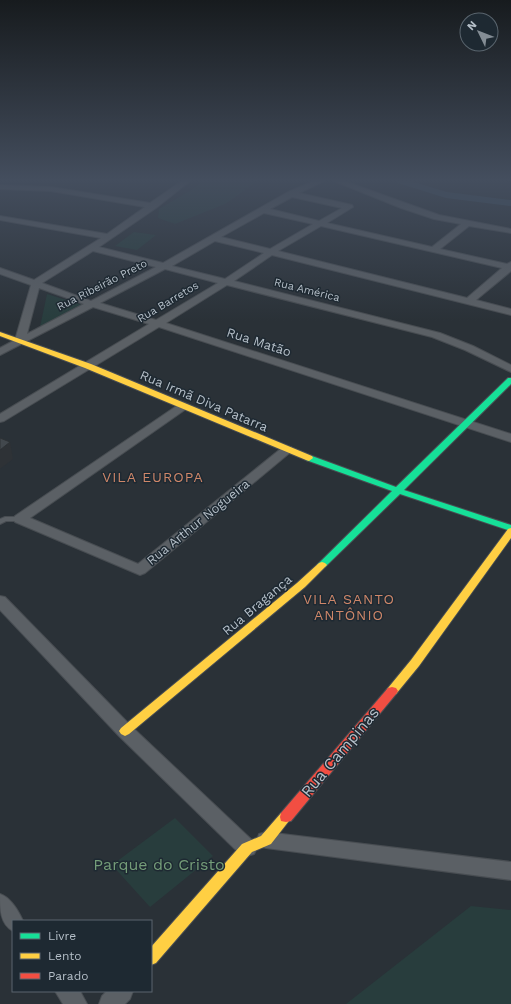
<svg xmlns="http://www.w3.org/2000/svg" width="511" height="1004" font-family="'Work Sans',sans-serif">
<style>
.green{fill:#283d3d}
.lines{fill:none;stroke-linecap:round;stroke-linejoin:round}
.canal{fill:#394e5f;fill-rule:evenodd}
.lane-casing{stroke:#484d52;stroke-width:2}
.street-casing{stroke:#484d52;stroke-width:2}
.fast-casing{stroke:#484d52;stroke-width:2}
.slow-casing{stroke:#484d52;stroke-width:2}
.jam-casing{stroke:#484d52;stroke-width:2}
.lane{fill:#5b6065;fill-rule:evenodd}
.street{fill:#5b6065;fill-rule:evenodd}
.fast{fill:#16e098;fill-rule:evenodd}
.slow{fill:#ffcf43;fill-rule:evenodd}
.jam{fill:#f24e42;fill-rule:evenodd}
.shaded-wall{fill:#2e3236}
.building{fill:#42484d;stroke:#2e3236}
.labels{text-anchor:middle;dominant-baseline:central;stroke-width:3;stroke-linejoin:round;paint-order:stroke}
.far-street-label{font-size:11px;fill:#b5bfc8;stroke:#1e2932}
.street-label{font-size:13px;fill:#b5bfc8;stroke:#1e2932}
.neighbourhood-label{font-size:14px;letter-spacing:1px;fill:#cf8769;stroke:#1e2932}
.near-street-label{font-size:16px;fill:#b5bfc8;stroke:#1e2932}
.near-park-label{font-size:16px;fill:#749c78;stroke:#1e2932}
</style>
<rect width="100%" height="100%" fill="#2a3137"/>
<g class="green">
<path d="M201,181H256L237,196L225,204L175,224L158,218L159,209L196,187Z"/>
<path d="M134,232L156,235L137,250L115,246Z"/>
<path d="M47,294L82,305L40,327Z"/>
<path d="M175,818L213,856L150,907L112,865Z"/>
<path d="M471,906L511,910V1004H346Z"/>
</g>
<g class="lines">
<path class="canal" d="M396,181H410L447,192L511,200V206L446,198L398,183Z"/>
<g class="lane-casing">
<path id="lane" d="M5,517H20L24,519L20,521H6L0,524V519Z"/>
</g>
<g class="street-casing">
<g id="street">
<path d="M182,181H190L156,208L99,247L163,263L288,192L314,181H324L299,193L352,205L353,207L327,223L432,247L461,224L434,219L401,208L334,181H344L439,215L511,229V233L469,226L440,249L507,264L511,262V271L476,300L511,309V315L272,255L234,281L440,333L473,346L511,365V372L465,350L432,337L227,285L166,323L511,434V442L159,327L4,421L0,422V414L149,324L93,307L0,355V348L15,340L31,285L0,274V268L34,280L101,238L0,220V216L107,234L145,207L51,191L0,189V185L51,187L150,203ZM292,197L342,208L319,221L270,209ZM264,213L313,224L270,249L221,237ZM321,226L502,268L467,298L278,251ZM215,241L264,253L225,279L172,266ZM93,251L156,267L91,301L42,283ZM165,269L218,283L156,320L100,303ZM39,288L84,304L27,334Z"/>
<path d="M182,404L186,405L188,407L186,409L30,518L138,564L283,447H291L293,450L145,573L140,575L15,522L13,519L15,516L178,405Z"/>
<path d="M0,596L5,597L131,726L254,842L257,848L254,854L247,856L240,854L119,736L0,610Z"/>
<path d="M266,832L511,862V880L266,848L259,846L257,840L259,834Z"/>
<path d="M0,894C11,898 18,910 23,921H13V931C0,924 0,909 0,894Z"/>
<path d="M55,991H80L87,1004H63Z"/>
<path d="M107,991H133L130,999L125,1004H99L102,996Z"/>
</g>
</g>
<g class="fast-casing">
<path id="fast" d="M508,378H511V384L404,490L511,525V531L400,494L325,567H319L317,565L319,563L392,491L306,460L305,458L306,456H312L396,487Z"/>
</g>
<g class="slow-casing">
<g id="slow">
<path d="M0,332L91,364L312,456L313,458L309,461L306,460L85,368L0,336Z"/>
<path d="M511,528V538L419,666L396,694L392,695L388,694L386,691L388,688L411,660L508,529Z"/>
<path d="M322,562L325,563L327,565L305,587L129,734L125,736L121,734L119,731L121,728L297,583L319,563Z"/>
<path d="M286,812L291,813L292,817L271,844L252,852L156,963L151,965V947L242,844L261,836L281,813Z"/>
</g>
</g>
<g class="jam-casing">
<path id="jam" d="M392,687L396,688L398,691L396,694L291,821L286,822L281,821L280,817L281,813L388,688Z"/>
</g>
<use href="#lane" class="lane"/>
<use href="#street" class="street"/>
<use href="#fast" class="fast"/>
<use href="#slow" class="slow"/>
<use href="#jam" class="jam"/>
</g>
<path class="shaded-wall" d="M10,442L13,459L0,469V450Z"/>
<path class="building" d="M0,438L10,442L0,450Z"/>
<linearGradient id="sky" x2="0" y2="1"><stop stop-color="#171b1e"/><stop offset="0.56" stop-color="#444e5e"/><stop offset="1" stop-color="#444e5e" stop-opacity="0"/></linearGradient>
<rect width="511" height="321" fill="url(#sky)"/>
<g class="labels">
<g class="far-street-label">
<text transform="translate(102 285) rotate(-27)">Rua Ribeirão Preto</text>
<text transform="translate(307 290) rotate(14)">Rua América</text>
<text transform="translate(168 302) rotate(-31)">Rua Barretos</text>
</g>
<g class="street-label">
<text transform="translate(259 342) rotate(18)">Rua Matão</text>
<text transform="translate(204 401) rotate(23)">Rua Irmã Diva Patarra</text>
<text transform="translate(198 522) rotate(-39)">Rua Arthur Nogueira</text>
<text transform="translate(257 605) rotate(-40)">Rua Bragança</text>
</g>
<g class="neighbourhood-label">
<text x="153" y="477">VILA EUROPA</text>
<text x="349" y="599">VILA SANTO<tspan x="349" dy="16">ANTÔNIO</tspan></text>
</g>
<g class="near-street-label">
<text transform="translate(340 752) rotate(-50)">Rua Campinas</text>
</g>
<g class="near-park-label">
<text x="159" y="864">Parque do Cristo</text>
</g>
</g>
<rect x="12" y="920" width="140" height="72" fill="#1e2932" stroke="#5a656e"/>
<rect x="20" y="933" width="20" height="6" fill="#16e098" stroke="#5a656e"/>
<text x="48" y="940" font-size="12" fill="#b5bfc8">Livre</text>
<rect x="20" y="953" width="20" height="6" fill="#ffcf43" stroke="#5a656e"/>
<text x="48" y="960" font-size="12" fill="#b5bfc8">Lento</text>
<rect x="20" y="973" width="20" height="6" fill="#f24e42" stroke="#5a656e"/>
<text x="48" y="980" font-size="12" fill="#b5bfc8">Parado</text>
<g transform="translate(479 32) rotate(313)"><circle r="19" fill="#1e2932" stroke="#5a656e"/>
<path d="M0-3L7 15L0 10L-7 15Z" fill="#848d95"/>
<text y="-6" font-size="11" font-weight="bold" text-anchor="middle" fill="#b5bfc8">N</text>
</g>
</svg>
